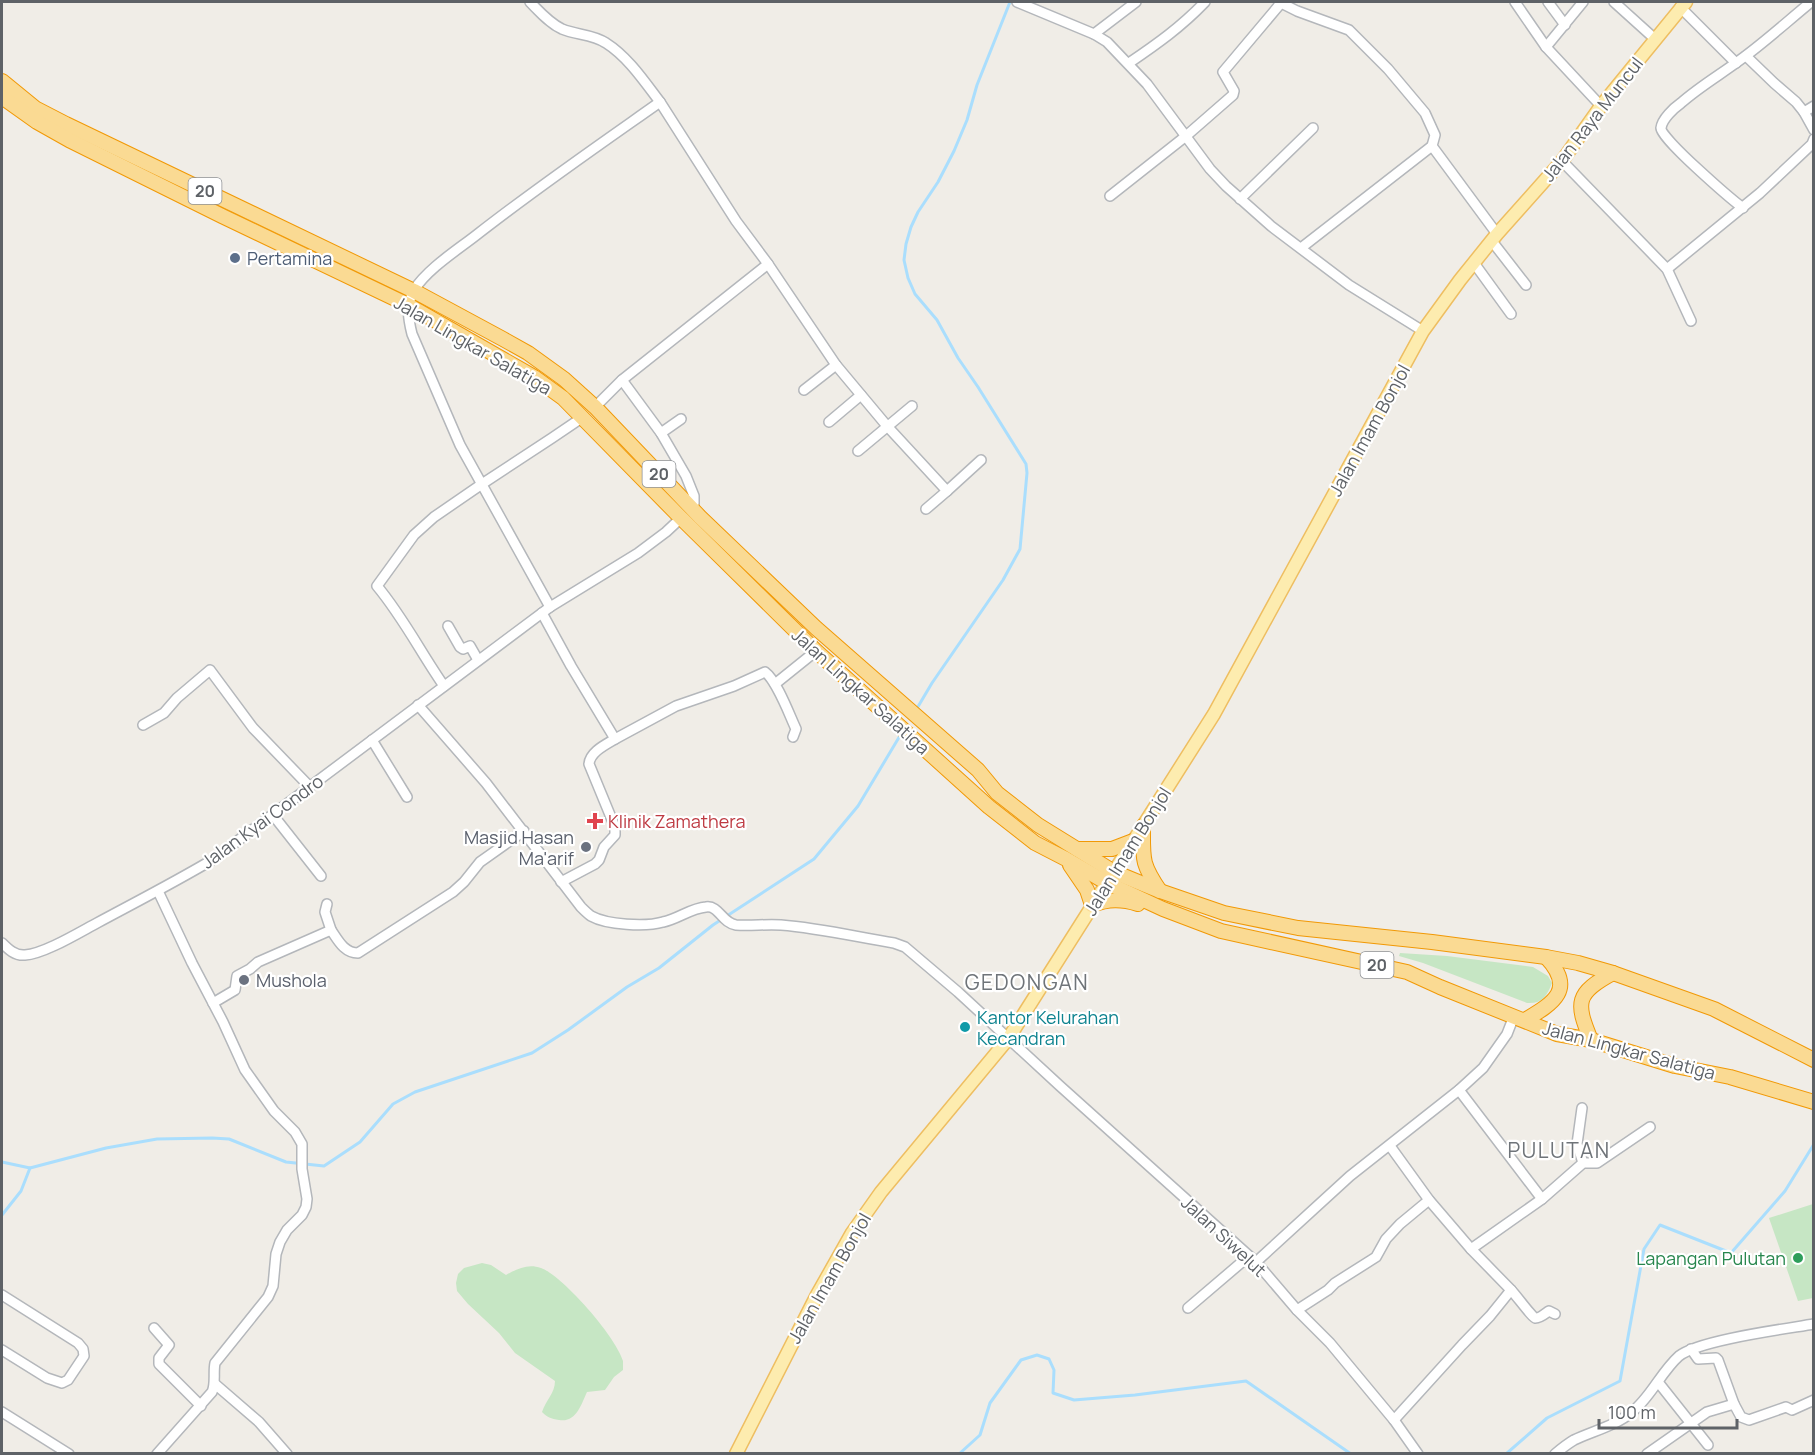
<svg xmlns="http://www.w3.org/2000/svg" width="1815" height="1455" font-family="Manrope,sans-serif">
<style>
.green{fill:#c6e6c4}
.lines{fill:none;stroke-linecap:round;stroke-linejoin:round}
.stream{stroke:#aadefd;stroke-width:3}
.minor-casing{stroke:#b4b7bb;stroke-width:12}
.major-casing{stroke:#eebe61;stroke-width:15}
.highway-casing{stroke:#f19906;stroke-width:16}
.minor{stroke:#fff;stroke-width:9}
.major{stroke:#fdecaf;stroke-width:12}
.highway{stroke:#fada93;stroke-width:14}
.service-dot{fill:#5c6f8a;stroke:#fff;stroke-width:2}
.health-dot{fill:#e0444e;stroke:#fff;stroke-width:2}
.worship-dot{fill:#6b7280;stroke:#fff;stroke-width:2}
.culture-dot{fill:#0f9aa8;stroke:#fff;stroke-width:2}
.leisure-dot{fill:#2e9e5b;stroke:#fff;stroke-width:2}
.labels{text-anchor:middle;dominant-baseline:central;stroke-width:4.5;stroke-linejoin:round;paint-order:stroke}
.shield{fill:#fff;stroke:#8e9195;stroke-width:1.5}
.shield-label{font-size:16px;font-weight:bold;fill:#5e6267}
.street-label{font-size:18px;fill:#5e6267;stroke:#fff}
.service-label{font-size:18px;fill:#4e5e75;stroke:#fff;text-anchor:start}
.health-label{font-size:18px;fill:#be3a42;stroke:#fff;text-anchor:start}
.worship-label{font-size:18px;fill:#5b616d;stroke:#fff;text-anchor:end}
.culture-label{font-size:18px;fill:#0d838f;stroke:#fff;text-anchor:start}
.leisure-label{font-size:18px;fill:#27864d;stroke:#fff;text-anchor:end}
.quarter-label{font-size:21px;letter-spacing:1.5px;fill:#6f7479;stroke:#fff}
</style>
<rect width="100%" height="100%" fill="#f0ede7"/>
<g class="green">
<path d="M1400,953L1447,956L1533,967L1548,976L1552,983C1547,996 1542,1004 1527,1003L1423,963L1399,956Z"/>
<path d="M1813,1204V1298L1798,1301L1769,1218Z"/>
<path d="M482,1263L491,1265L506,1275C517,1269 528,1263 541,1268C563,1276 617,1338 623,1361C623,1362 623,1369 623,1370L614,1377L605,1390L587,1392C581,1405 576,1423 559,1420C551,1419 547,1417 542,1412C546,1400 555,1393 555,1381L515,1353L499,1333L468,1304L457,1291L456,1283L458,1274L464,1268Z"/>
</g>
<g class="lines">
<g class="stream">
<path d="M916,710L932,683L1003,580L1020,549L1027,473L1026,464L978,387L958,358L937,320L915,294L908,278L904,260L906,244L911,227L918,212L938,182L954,151L967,120L977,85L1010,2"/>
<path d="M2,1162L30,1168L106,1148L157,1139L212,1138L229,1139L286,1162L324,1166L360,1142L393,1104L415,1092L532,1053L568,1030L627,987L659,968L713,925L814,859L858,806L901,734"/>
<path d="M2,1215L21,1191L30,1168"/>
<path d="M959,1454L980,1435L990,1403L1021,1360L1037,1355L1049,1359L1054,1370L1053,1393L1074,1400L1135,1395L1246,1381L1351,1454"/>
<path d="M1506,1454L1547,1418L1620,1381L1644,1249L1660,1225L1731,1253L1785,1191L1814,1144"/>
</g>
<g class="minor-casing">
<g id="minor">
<path d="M530,2C539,11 549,23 562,29C576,35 593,34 606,43C628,57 644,81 660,102C599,145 538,187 479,233C459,249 428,268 414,290C406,305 408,318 412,334L460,445L550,607"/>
<path d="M1017,2L1094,34L1107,42L1147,84L1210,169L1226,186L1271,226L1349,285L1423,331"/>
<path d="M1279,2L1297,11L1349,30L1388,69L1425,113L1435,135L1432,146L1497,234"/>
<path d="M1515,2L1546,47L1601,106"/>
<path d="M1548,2L1565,25"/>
<path d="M1614,2L1655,39"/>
<path d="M1680,7L1736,63"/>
<path d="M1094,34L1136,2"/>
<path d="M1546,47L1583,2"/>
<path d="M1746,56L1774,83L1796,102L1804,112"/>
<path d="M1129,63C1157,44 1181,27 1205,2"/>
<path d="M1814,106L1804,112L1814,130"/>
<path d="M1562,161L1667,269L1691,321"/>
<path d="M1110,196L1186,136L1233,95L1234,91L1223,72L1281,3"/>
<path d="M1240,199L1313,128"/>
<path d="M1743,208C1731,199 1660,138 1661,128C1662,119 1674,108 1681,103C1700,86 1723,73 1744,57C1767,40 1789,20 1811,2"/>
<path d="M1491,240L1526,285"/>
<path d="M1301,248L1432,146"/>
<path d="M1474,263L1511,314"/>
<path d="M768,264L836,365L887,426L947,491L981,460"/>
<path d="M1667,269L1760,193L1812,144L1814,139"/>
<path d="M622,380L661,433L686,476L694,496V504L691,508"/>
<path d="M804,390L836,365"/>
<path d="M595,407L622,380L768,264L736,221L660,102"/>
<path d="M829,422L861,395"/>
<path d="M661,433L681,419"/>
<path d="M858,451L912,406"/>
<path d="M926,509L947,491"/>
<path d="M542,613L571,666L615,739C605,745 590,752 589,764L615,827V835L604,847L599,860L595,864L561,882"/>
<path d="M448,626L460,647L463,649L470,646L478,660"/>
<path d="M775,684L816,651"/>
<path d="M444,686C421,653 403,617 377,586L414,535L434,517L482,484L552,438L583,417"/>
<path d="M418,705L486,783L581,907C584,910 588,914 591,916C607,925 646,927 663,922C678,919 691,908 706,907C719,905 722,923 736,925C751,926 766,924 781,925C819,928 857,937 894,943L905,947L958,992L1060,1086L1256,1262L1297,1310L1330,1343L1394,1420L1418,1454"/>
<path d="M143,725L164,713L177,698L210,670L253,728L309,786"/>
<path d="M615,739L676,706L734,686L765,672C777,681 789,714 796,729L793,737"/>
<path d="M372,740L407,797"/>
<path d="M273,815L321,876"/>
<path d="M327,904L325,912L331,930"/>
<path d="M2,943C8,949 15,956 25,955C44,954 80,932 97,923C136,902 175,882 212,860L550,607L638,553L666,532L681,518"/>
<path d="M213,1003L235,990L237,976L250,969L258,962L331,930C338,940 344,953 358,953L453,892L464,882L480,862L524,831"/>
<path d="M1459,1090L1542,1199"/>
<path d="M1582,1108L1577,1144L1583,1163"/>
<path d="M1390,1146L1429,1200L1471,1249"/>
<path d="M1256,1262L1350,1176L1459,1090L1483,1068L1507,1034L1514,1016"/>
<path d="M1511,1290C1515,1294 1533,1318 1535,1318C1539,1319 1546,1313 1549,1311L1555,1314"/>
<path d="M2,1295L78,1343L83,1349L84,1356L68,1380L62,1383L47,1378L2,1350"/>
<path d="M1188,1308L1249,1256"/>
<path d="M1297,1310L1328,1290L1335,1283L1376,1257L1386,1239L1400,1224L1429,1200"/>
<path d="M154,1328L169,1345L159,1358V1364L201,1406"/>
<path d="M1691,1349L1698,1359L1716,1358L1718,1360L1734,1404"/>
<path d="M1658,1382L1708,1445"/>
<path d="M215,1384L259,1422L287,1454"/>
<path d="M2,1412L69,1454"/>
<path d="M1394,1420L1462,1345L1490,1316L1511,1290L1471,1249L1542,1199L1583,1163H1597L1650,1127"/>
<path d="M157,1454L212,1392C216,1384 213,1372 215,1363L268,1297L273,1286L276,1254L280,1242L287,1230L302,1215L306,1207L307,1199L302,1169V1144L295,1132L274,1111L245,1070L223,1022L192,963L158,891"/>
<path d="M1555,1454C1561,1449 1567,1444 1574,1440C1593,1431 1615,1426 1632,1412C1651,1397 1661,1372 1679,1356C1699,1340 1785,1329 1814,1324"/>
<path d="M1647,1454L1707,1412L1734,1404L1741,1417L1749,1420L1786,1407L1792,1410L1814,1400"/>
</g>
</g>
<g class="major-casing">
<path id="major" d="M736,1454L817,1295L852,1233L881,1192L1008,1039L1214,714L1423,331L1460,280L1497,234L1562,161L1601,106L1686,2"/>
</g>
<g class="highway-casing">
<g id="highway">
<path d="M2,81L35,108L66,124L414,291L503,339L528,353L564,379L595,407L700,517L816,628L978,770L997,793L1038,825L1114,872L1160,891L1224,913L1298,928L1432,942L1546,957L1578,963L1613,973L1714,1009L1814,1060"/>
<path d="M2,97L37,122L69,140L222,216L408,305L534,377L563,398L681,518L816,651L989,807L1035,843L1066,859L1107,883L1163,909L1221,931L1407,972L1440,987L1557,1034L1591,1040L1675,1066L1730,1077L1814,1102"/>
<path d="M1143,826C1143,859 1141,863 1160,891"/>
<path d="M1077,849H1112L1133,841"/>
<path d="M1070,865L1087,890L1092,905C1109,899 1121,899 1138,904"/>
<path d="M1525,1020C1554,1003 1576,989 1546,957"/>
<path d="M1591,1040C1575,1002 1576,993 1613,973"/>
</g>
</g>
<use href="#minor" class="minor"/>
<use href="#major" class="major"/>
<use href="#highway" class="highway"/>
</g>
<circle class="service-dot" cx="235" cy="258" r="6"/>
<path class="health-dot" d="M592 812h6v6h6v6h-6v6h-6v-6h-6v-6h6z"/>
<g class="worship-dot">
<circle cx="586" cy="847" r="6"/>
<circle cx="244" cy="980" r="6"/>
</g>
<circle class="culture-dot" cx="965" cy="1027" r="6"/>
<circle class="leisure-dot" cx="1798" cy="1258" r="6"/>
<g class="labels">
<g class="shield">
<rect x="188.5" y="178" width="33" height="26" rx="4.5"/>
<rect x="642.5" y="461" width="33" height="26" rx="4.5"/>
<rect x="1360.5" y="952" width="33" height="26" rx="4.5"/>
</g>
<g class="shield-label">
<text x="205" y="191">20</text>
<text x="659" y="474">20</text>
<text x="1377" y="965">20</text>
</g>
<g class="street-label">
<text transform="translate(1592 119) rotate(-52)">Jalan Raya Muncul</text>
<text transform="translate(473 345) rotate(30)">Jalan Lingkar Salatiga</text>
<text transform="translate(1369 430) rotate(-61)">Jalan Imam Bonjol</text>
<text transform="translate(861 691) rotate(42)">Jalan Lingkar Salatiga</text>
<text transform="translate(262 821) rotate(-36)">Jalan Kyai Condro</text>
<text transform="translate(1127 851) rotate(-58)">Jalan Imam Bonjol</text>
<text transform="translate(1629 1050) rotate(15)">Jalan Lingkar Salatiga</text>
<text transform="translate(1224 1236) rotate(43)">Jalan Siwelut</text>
<text transform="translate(829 1278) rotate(-60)">Jalan Imam Bonjol</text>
</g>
<g class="service-label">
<text x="247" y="258">Pertamina</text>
</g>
<g class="health-label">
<text x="608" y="821">Klinik Zamathera</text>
</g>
<g class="worship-label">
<text x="574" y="837">Masjid Hasan<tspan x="574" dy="21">Ma'arif</tspan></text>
<text x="256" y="980" text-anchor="start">Mushola</text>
</g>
<g class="culture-label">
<text x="977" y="1017">Kantor Kelurahan<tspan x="977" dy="21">Kecandran</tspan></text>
</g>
<g class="leisure-label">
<text x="1786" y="1258">Lapangan Pulutan</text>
</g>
<g class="quarter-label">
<text x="1027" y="982">GEDONGAN</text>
<text x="1559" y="1150">PULUTAN</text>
</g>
</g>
<rect width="1815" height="1455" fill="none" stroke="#5e6267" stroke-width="6"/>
<path d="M1599 1419v9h138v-9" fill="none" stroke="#5e6267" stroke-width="3"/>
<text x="1608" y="1419" font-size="18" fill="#5e6267" stroke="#ffffff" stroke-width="4.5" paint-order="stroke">100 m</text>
</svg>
